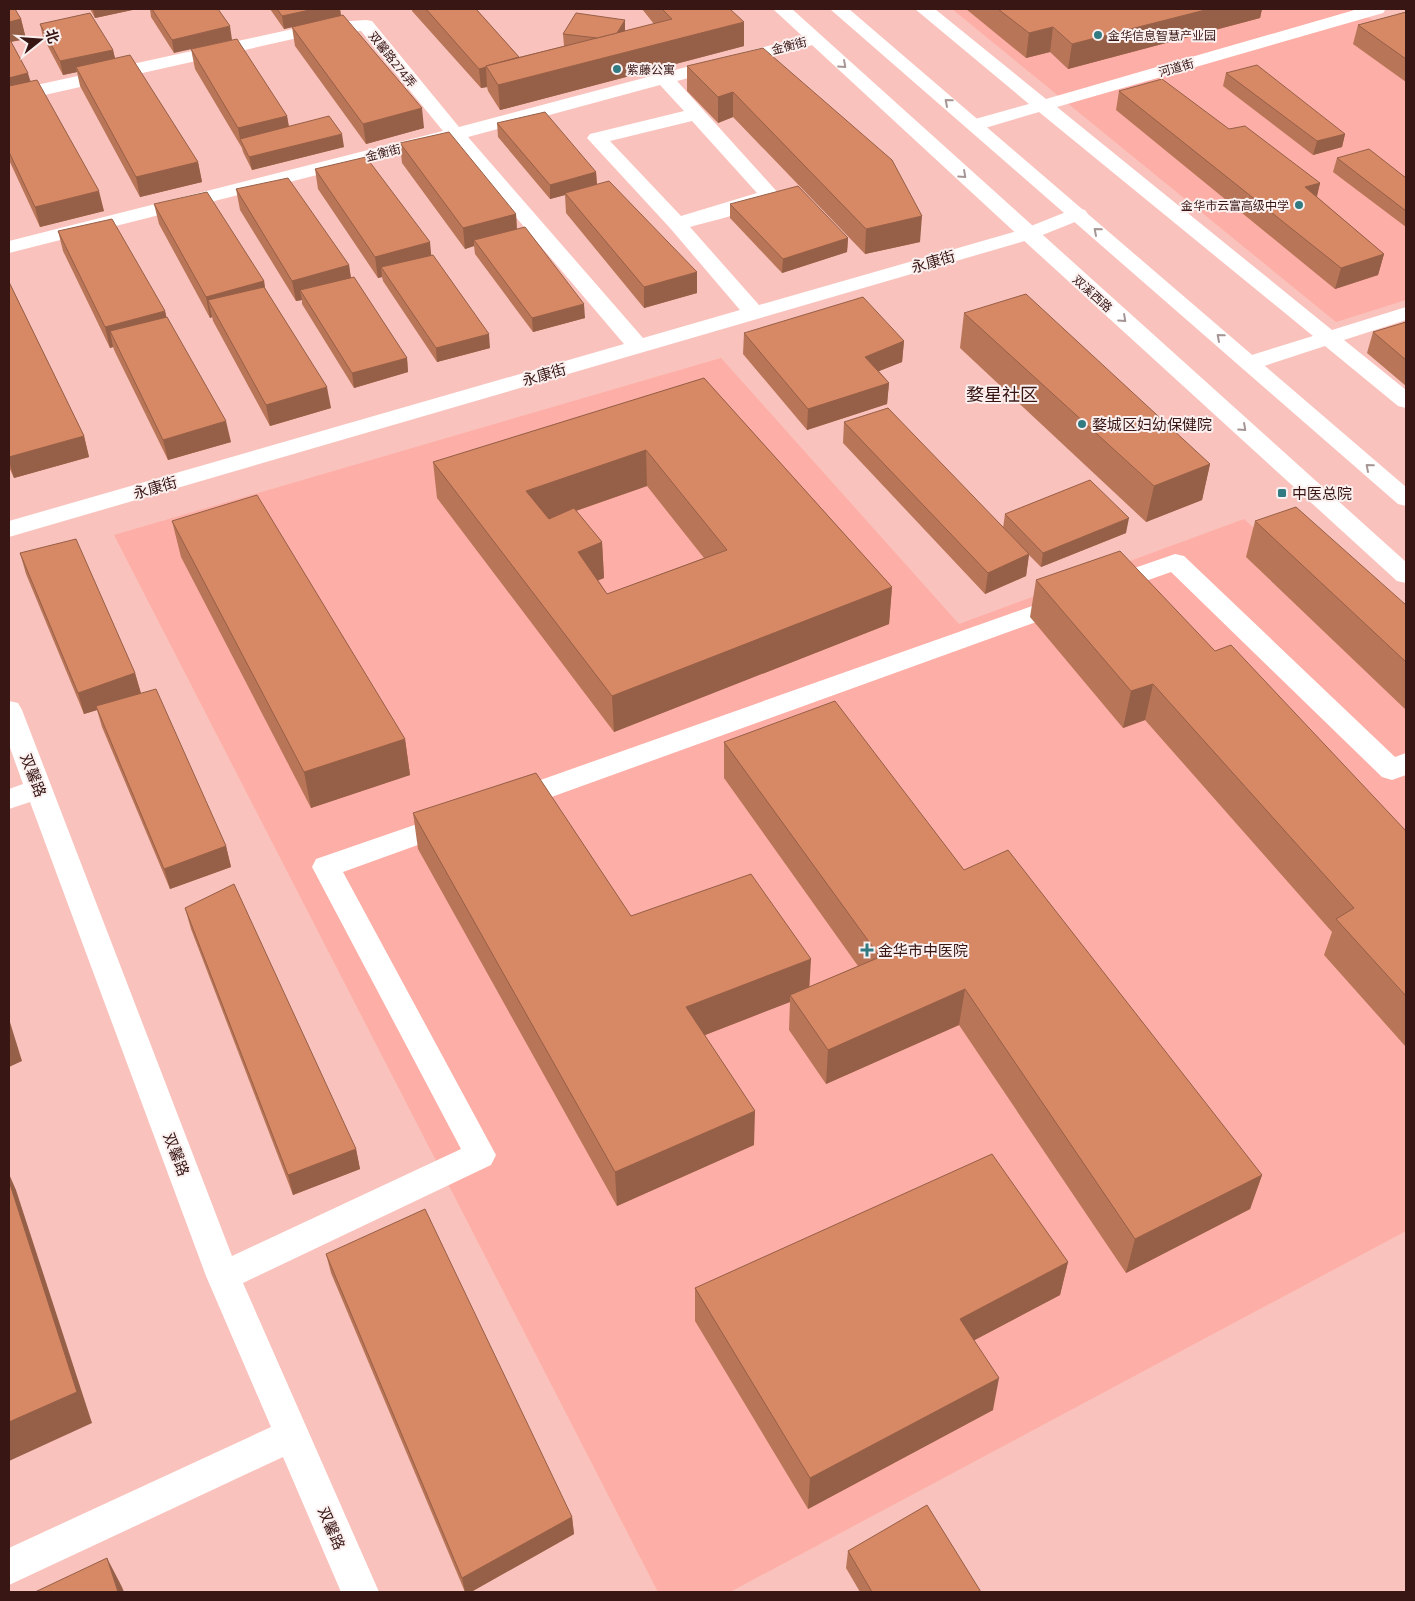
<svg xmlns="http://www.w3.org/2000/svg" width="1415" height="1601" font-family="Commissioner,'Noto Sans SC',sans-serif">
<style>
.built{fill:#fdaea6}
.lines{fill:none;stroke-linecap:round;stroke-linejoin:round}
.minor{fill:#fff;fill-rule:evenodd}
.major{fill:#fff;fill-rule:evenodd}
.wall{fill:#b97557;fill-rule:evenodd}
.shaded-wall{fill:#965f47}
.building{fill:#d78865;stroke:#965f47;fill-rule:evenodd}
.oneway{stroke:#a59695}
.poi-dot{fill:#337b83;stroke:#faf0ef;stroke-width:2}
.labels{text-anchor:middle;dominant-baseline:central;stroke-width:4;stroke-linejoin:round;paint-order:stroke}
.far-poi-label{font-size:12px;fill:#381614;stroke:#faf0ef;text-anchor:start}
.far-street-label{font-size:12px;fill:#381614;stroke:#faf0ef}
.street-label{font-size:15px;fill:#381614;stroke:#faf0ef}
.poi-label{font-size:15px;fill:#381614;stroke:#faf0ef;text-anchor:start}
.quarter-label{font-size:18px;fill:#381614;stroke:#faf0ef}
</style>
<rect width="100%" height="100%" fill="#fac2bc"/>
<g class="built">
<path d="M952,9H1350L1384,25L1406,19V300L1336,322Z"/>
<path d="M721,358L959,624L1244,519L1406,669V1231L730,1592H658L114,535Z"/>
</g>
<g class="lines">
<g class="minor">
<path d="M915,9H935L1046,99L1358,9H1386L1383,13L1057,107L1332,330L1406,307V320L1344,340L1406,390V408L1398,406L1325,346L1258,368L1250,370L1242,368L1239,363L1242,358L1313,336L1039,112L975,131L968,129L965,125L968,121L1029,104Z"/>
<path d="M366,20L372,21L459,127L655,75L656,73L667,72L814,34L820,35L823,39L820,43L677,81L780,195C772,207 708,222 690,227L759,305L1021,230L1071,210L1078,208L1085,210L1088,214L1085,218L1035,238L9,537V521L624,344L451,141L9,253V241L443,131L361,31L320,33L9,103V91L320,23ZM660,85L684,111L590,134L587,138L670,228L740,310L643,338L468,137ZM692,121L757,193L681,216L610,141Z"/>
<path d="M1175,554L1184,556L1395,757L1406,753V775L1392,780L1382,777L1171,572L1106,595L1097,593L1094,587L1097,581Z"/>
<path d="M1066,594L1075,596L1079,602L1075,608L521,808L511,811L501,808L497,801L501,794Z"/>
<path d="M9,701L18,703L22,710L232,1256L461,1149L312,867L316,859L452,812L462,815L466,822L462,829L343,872L496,1155L491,1165L243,1283L379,1592H341L283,1457L9,1585V1548L271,1427L206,1276L30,802L9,809V789L23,784L9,745Z"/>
</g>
<g class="major">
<path d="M773,9H792L1406,562V583L1397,581L1021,238Z"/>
<path d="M830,9H849L1406,487V506L1398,504Z"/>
</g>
</g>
<g class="wall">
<path d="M9,9L21,19L26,39L11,42L31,82L104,211L40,227L9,160Z"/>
<path d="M90,9H137L95,18Z"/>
<path d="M150,9H218L174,53L151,17Z"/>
<path d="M270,9H340L341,16L424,128L366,144L295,46L292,27L284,29Z"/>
<path d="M412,9H476L519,57L564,46L563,34L625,20V31L654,24L642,9H730L744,46L500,110L488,91L487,87L481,88L412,11Z"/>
<path d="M966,9H1262L1260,18L1068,69L1050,52L1026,58Z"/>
<path d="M1406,12V82L1353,44L1358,25Z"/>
<path d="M40,24L113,50L115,58L198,162L202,182L140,197L80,86L77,72L63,75L43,37Z"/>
<path d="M191,49L287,116L289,126L344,147L252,170L243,152L242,148L195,69Z"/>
<path d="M687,66L892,160L920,242L865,254L733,117L718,123L687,91Z"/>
<path d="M1226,73L1345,134L1342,147L1313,155L1223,86Z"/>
<path d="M1119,91L1229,129L1320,183L1317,197L1384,254L1378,275L1335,289L1116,110Z"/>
<path d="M497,123L596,172L597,185L697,293L644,308L566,213L565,195L550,199L498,137Z"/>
<path d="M400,143L516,214L517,229L585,318L533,332L475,254L474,246L465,249L402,163Z"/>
<path d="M1337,158L1406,178V227L1333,172Z"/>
<path d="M315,169L431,255L490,348L437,362L383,281L382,277L378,278L318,189Z"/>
<path d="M236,189L349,265L351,278L407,358L408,372L354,388L302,304V300L296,301L240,210Z"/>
<path d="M154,204L264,281L265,288L331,408L270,426L213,321L212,317L210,318L159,224Z"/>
<path d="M730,204L848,238L847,252L782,273L730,218Z"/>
<path d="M58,231L165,311L166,317L231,442L168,460L115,352L113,347L110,348L63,251Z"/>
<path d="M9,282L84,436L89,457L14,478L9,467Z"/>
<path d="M964,313L1210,464L1202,500L1146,522L960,348Z"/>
<path d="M1406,322V386L1367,353L1373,332Z"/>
<path d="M744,333L904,341L902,362L879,371L889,383L887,404L807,430L743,354Z"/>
<path d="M704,378L892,587L889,624L614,732L437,498L433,462ZM647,486L704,558L607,594L598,580L604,578L602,542L576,511Z"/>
<path d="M844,422L1003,528L1005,514L1126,533L1041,567L1029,555L1026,576L985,594L843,443Z"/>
<path d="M172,521L405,739L410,775L311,808L181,557Z"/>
<path d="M1255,521L1406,605V710L1246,557Z"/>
<path d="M20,553L135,673L141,693L226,846L231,867L170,889L102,727L97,710L84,714L26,574Z"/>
<path d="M1036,580L1215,651L1406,831V1047L1324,955L1332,932L1145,720L1123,728L1030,617Z"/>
<path d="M724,742L964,870L1262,1175L1250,1209L1126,1273L959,1025L826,1084L789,1030L790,1002L705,1035L754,1145L617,1206L418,849L413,813L631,916L809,987L858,966L724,778Z"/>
<path d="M185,908L356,1149L360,1169L293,1195L191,929Z"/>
<path d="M326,1254L572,1517L574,1534L471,1592H465L331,1273Z"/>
<path d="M1068,1262L1060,1295L974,1340L993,1410L808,1509L695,1321V1288Z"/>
<path d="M848,1551L981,1592H860L846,1568Z"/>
</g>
<g class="shaded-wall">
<path d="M93,9H137L95,18Z"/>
<path d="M314,9H340L341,16L284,29L282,16Z"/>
<path d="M1209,9H1262L1260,18L1068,69L1072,44Z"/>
<path d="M21,19L26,39L9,42V22Z"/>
<path d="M625,20V33L613,40Z"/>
<path d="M744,22V46L500,110L498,85Z"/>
<path d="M230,26L232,40L174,53L172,40Z"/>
<path d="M1053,27L1050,52L1026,58L1029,33Z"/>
<path d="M113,50L116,63L76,67L77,72L63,75L60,61Z"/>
<path d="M486,67L487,87L481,88L479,69Z"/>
<path d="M28,73L32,87L9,92V78Z"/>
<path d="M733,92V117L718,123V97Z"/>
<path d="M422,108L424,128L366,144L363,124Z"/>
<path d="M287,116L290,136L240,139L238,128Z"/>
<path d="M342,134L344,147L252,170L249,157Z"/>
<path d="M1345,134L1342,147L1313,155L1317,141Z"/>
<path d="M198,162L202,182L140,197L136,177Z"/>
<path d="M596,172L597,186L565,193V195L550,199V185Z"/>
<path d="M1320,183L1315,203L1305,187Z"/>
<path d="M99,191L104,211L40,227L35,207Z"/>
<path d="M516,214L517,234L474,240V246L465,249L463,228Z"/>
<path d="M922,216L920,242L865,254L866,229Z"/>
<path d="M848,238L847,252L782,273L783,259Z"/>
<path d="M430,242L432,263L381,267L382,277L378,278L375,257Z"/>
<path d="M1384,254L1378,275L1335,289L1341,268Z"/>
<path d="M349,265L352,286L300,290L302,300L296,301L292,281Z"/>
<path d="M697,272V293L644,308V287Z"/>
<path d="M264,281L267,302L208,300L212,317L210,318L206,297Z"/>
<path d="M584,304L585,318L533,332L532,318Z"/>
<path d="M165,311L170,331H110L113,347L110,348L105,327Z"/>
<path d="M489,334L490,348L437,362L436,348Z"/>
<path d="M904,341L902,362L864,377L865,357Z"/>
<path d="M407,358L408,372L354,388L352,373Z"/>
<path d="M889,383L887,404L807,430L808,409Z"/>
<path d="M327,387L331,408L270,426L266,405Z"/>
<path d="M226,421L231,442L168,460L163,440Z"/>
<path d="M84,436L89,457L14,478L9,461V457Z"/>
<path d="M646,450L647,486L529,527L526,491Z"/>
<path d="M1210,464L1202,500L1146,522L1154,486Z"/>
<path d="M1129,518L1126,533L1041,567L1043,553Z"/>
<path d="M602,542L604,578L580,588L578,552Z"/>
<path d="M1029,554L1026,576L985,594L988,573Z"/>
<path d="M892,587L889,624L614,732L612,696Z"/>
<path d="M135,673L141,694L96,706L97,710L84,714L78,693Z"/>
<path d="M1153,684L1145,720L1123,728L1131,691Z"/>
<path d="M405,739L410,775L311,808L304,772Z"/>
<path d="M226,846L231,867L170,889L164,869Z"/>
<path d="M811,959L809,994L790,995V1002L687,1042L686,1007Z"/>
<path d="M965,989L959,1025L826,1084L828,1050Z"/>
<path d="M9,1019L22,1061L9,1067Z"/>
<path d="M755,1111L754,1145L617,1206L615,1172Z"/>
<path d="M356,1149L360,1169L293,1195L288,1175Z"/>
<path d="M9,1174L16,1190L92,1423L9,1461Z"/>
<path d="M1262,1175L1250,1209L1126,1273L1135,1239Z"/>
<path d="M1068,1262L1060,1295L954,1351L960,1319Z"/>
<path d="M999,1378L993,1410L808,1509L810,1478Z"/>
<path d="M572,1517L574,1534L471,1592H465L462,1578Z"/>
<path d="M107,1558L122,1587L124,1592H118Z"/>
</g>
<g class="building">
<path d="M9,9H15L21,19L9,22Z"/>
<path d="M152,9H218L230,26L172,40Z"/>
<path d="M277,9H314L282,16Z"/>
<path d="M426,9H476L519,57L486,66V67L479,69Z"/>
<path d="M662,9H730L744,22L498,85L486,66L672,19Z"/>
<path d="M998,9H1209L1072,44L1053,27L1029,33Z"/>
<path d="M1406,12V59L1358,25Z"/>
<path d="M90,13L113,50L60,61L40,24Z"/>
<path d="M576,13L625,20L617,33L597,38L563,34Z"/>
<path d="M343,15L422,108L363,124L292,27Z"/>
<path d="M9,38L28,73L9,78Z"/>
<path d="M237,39L287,116L238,128L191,49Z"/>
<path d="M763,48L892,160L922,216L866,229L733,92L718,97L687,66Z"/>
<path d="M130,55L198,162L136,177L76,67Z"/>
<path d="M1257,65L1345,134L1317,141L1226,73Z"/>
<path d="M1162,79L1229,129L1245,126L1320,183L1305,187L1384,254L1341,268L1119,91Z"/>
<path d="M37,80L99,191L35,207L9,152V86Z"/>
<path d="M545,112L596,172L550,185L497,123Z"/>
<path d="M329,116L342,134L249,157L240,139Z"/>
<path d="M449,132L516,214L463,228L400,143Z"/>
<path d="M1369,149L1406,178V211L1337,158Z"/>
<path d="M366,157L430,242L375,257L315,169Z"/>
<path d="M288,178L349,265L292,281L236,189Z"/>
<path d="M609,181L697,272L644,287L565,193Z"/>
<path d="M798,186L848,238L783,259L730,204Z"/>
<path d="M207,192L264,281L206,297L154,204Z"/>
<path d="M112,219L165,311L105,327L58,231Z"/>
<path d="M525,227L584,304L532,318L474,240Z"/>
<path d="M433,255L489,334L436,348L381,267Z"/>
<path d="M354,277L407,358L352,373L300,290Z"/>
<path d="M9,282L84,436L9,457Z"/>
<path d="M264,287L327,387L266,405L208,300Z"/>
<path d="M1026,294L1210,464L1154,486L964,313Z"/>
<path d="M863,297L904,341L865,357L889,383L808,409L744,333Z"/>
<path d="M167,317L226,421L163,440L110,331Z"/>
<path d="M1406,322V360L1373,332Z"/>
<path d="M704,378L892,587L612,696L433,462ZM646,450L727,550L607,594L578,552L602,542L574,508L549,519L526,491Z"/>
<path d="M888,408L1029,554L988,573L844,422Z"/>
<path d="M1090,480L1129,518L1043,553L1005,514Z"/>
<path d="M257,495L405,739L304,772L172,521Z"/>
<path d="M1296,507L1406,605V662L1255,521Z"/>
<path d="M76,539L135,673L78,693L20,553Z"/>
<path d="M1120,551L1215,651L1231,645L1406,831V996L1336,919L1354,908L1153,684L1131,691L1036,580Z"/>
<path d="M156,689L226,846L164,869L96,706Z"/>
<path d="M835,701L964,870L1008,850L1262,1175L1135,1239L965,989L828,1050L790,995L880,957L724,742Z"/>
<path d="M536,773L631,916L751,874L811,959L686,1007L755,1111L615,1172L413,813Z"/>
<path d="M234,884L356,1149L288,1175L185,908Z"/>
<path d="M992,1154L1068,1262L960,1319L999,1378L810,1478L695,1288Z"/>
<path d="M9,1181L77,1392L9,1422Z"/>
<path d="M425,1209L572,1517L462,1578L326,1254Z"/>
<path d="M927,1505L981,1592H872L848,1551Z"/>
<path d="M107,1558L118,1592H35Z"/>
</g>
<defs><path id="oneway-chevron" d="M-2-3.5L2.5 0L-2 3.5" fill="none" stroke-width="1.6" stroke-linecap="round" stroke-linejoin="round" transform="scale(1.25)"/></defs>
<g class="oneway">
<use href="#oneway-chevron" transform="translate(843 65) rotate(42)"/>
<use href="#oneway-chevron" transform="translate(948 102) rotate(-139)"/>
<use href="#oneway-chevron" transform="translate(963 175) rotate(42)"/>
<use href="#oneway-chevron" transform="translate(1097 231) rotate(-139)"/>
<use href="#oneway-chevron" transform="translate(1123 319) rotate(42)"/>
<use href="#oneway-chevron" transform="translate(1220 337) rotate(-139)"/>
<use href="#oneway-chevron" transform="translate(1243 428) rotate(42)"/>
<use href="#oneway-chevron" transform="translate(1369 467) rotate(-139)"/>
</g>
<g class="poi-dot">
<circle cx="1098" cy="35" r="5"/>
<circle cx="617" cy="69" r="5"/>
<circle cx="1299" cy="205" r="5"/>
<circle cx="1082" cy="424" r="5"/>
<rect x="1277" y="488" width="10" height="10" rx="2.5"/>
<path d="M864.5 942.5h5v5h5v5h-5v5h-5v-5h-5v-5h5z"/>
</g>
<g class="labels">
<g class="far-poi-label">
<text x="1108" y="35">金华信息智慧产业园</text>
<text x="627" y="69">紫藤公寓</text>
<text x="1289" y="205" text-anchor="end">金华市云富高级中学</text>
</g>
<g class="far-street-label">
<text transform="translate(789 45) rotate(-14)">金衡街</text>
<text transform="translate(393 59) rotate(51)">双馨路274弄</text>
<text transform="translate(1176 67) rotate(-16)">河道街</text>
<text transform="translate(383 152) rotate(-14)">金衡街</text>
<text transform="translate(1093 293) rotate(42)">双溪西路</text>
</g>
<g class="street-label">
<text transform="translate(933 261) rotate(-16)">永康街</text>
<text transform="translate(544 374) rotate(-16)">永康街</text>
<text transform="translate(155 487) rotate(-16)">永康街</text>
<text transform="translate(34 775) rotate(69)">双馨路</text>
<text transform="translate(177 1154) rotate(69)">双馨路</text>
<text transform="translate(332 1528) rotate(67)">双馨路</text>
</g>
<g class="poi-label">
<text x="1092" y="424">婺城区妇幼保健院</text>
<text x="1292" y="493">中医总院</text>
<text x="878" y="950">金华市中医院</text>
</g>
<g class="quarter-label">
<text x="1002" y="394">婺星社区</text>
</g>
</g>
<rect width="1415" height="1601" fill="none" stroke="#381614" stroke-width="20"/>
<g transform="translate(40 40) rotate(73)" stroke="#faf0ef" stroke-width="4" paint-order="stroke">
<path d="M0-4L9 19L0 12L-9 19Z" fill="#381614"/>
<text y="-8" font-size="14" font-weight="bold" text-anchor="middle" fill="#381614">北</text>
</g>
</svg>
